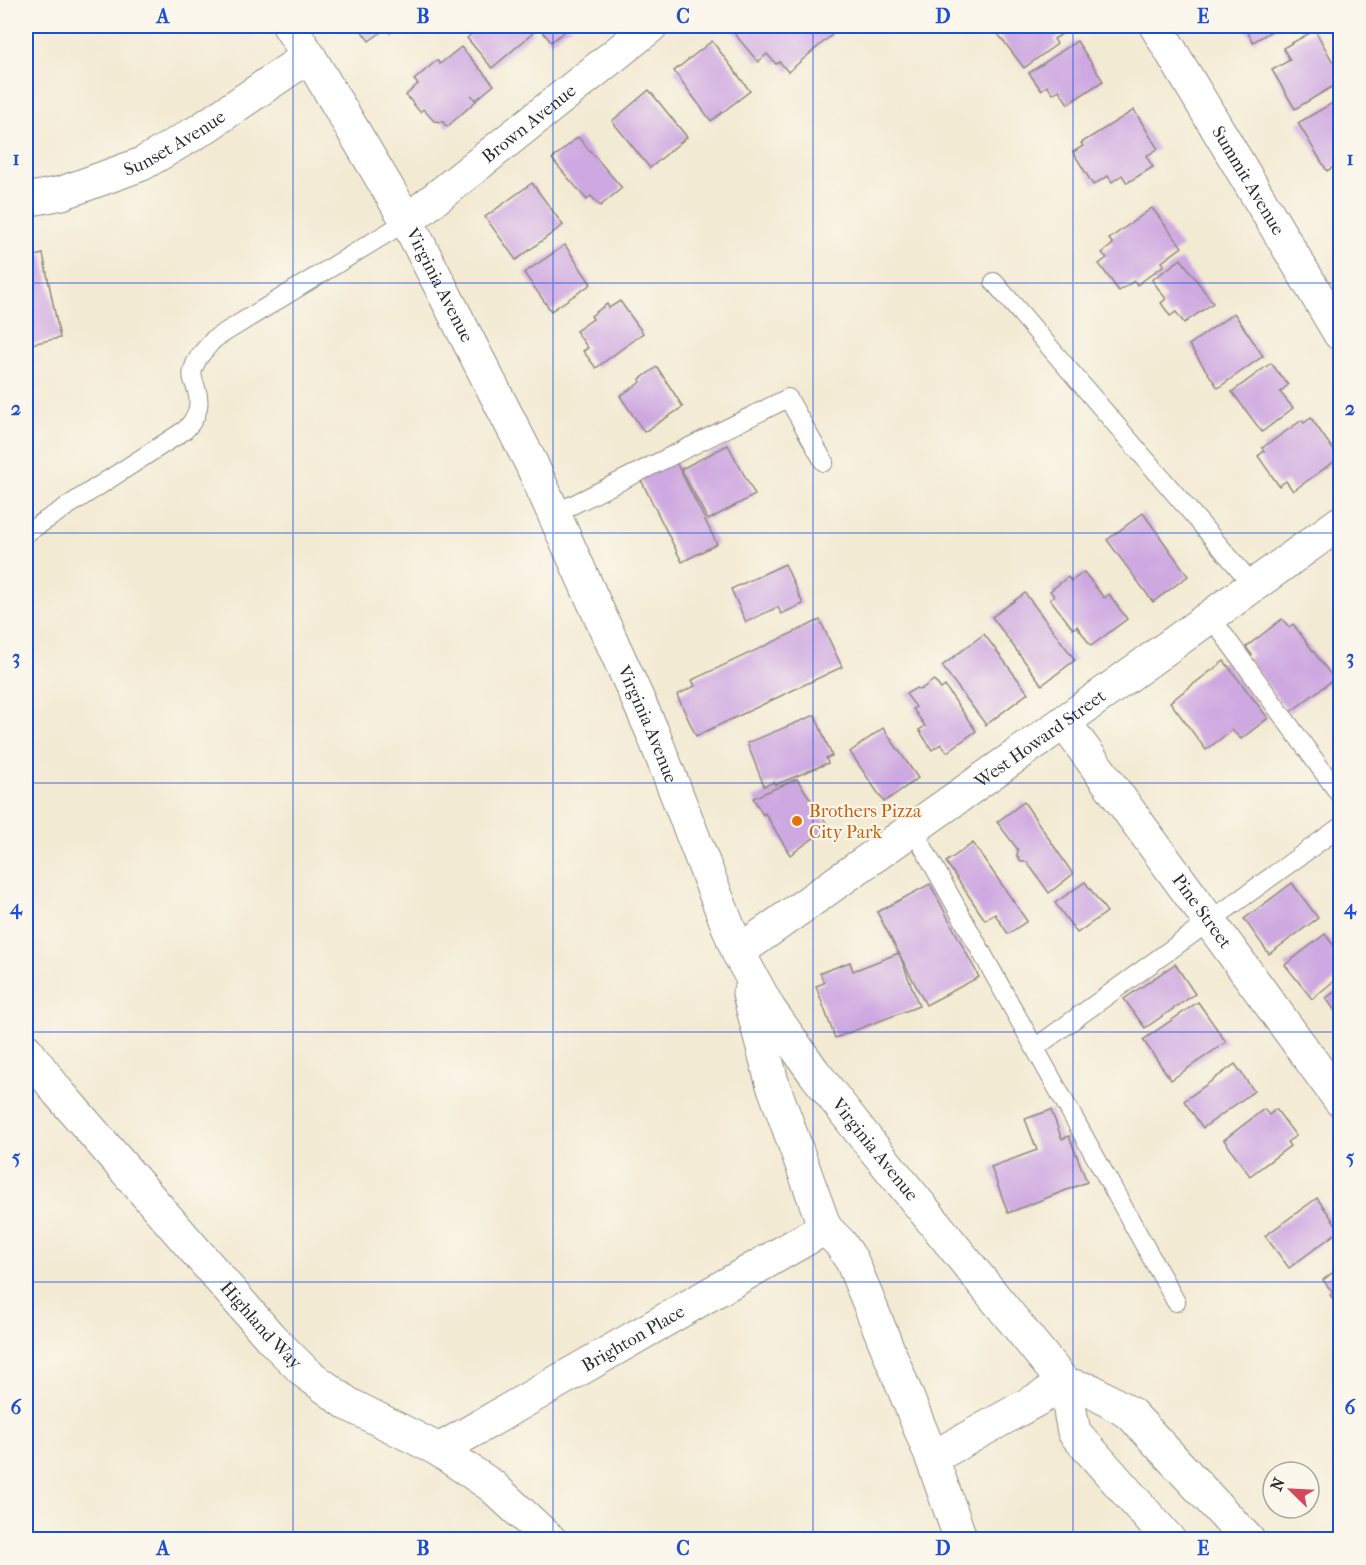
<svg xmlns="http://www.w3.org/2000/svg" width="1366" height="1565" font-family="'IM FELL French Canon',serif">
<style>
.building{fill:#cea8e1}
.lines{fill:none;stroke-linecap:round;stroke-linejoin:round}
.lane-casing{stroke:#8f8a7f;stroke-width:20}
.street-casing{stroke:#8f8a7f;stroke-width:35}
.secondary-casing{stroke:#8f8a7f;stroke-width:35}
.lane{stroke:#fff;stroke-width:18}
.street{stroke:#fff;stroke-width:33}
.secondary{stroke:#fff;stroke-width:33}
.grid{fill:none;stroke:#1d4ed8;stroke-width:1.5;stroke-opacity:0.55}
.food-dot{fill:#e8710a;stroke:#fbf7ec;stroke-width:2}
.labels{text-anchor:middle;dominant-baseline:central;stroke-width:4.5;stroke-linejoin:round;paint-order:stroke}
.street-label{font-size:18px;fill:#2b2b2b;stroke:#fbf7ec}
.food-label{font-size:18px;fill:#c56008;stroke:#fbf7ec;text-anchor:start}
.neatline{fill:none;stroke:#1d4ed8;stroke-width:2}
.grid-label{font-size:20px;text-anchor:middle;font-weight:bold;fill:#1d4ed8}
</style>
<rect width="100%" height="100%" fill="#fbf7ec"/>
<filter id="ink" filterUnits="userSpaceOnUse"><feTurbulence type="fractalNoise" baseFrequency=".0167" numOctaves="2"/><feDisplacementMap in="SourceGraphic" scale="12" xChannelSelector="R" yChannelSelector="G"/><feConvolveMatrix kernelMatrix="1 2 1 2 8 2 1 2 1" color-interpolation-filters="sRGB"/></filter>
<filter id="wash" filterUnits="userSpaceOnUse"><feTurbulence type="fractalNoise" baseFrequency=".008" numOctaves="4" result="noise"/><feDisplacementMap in="SourceGraphic" scale="24" xChannelSelector="R" yChannelSelector="G"/><feGaussianBlur stdDeviation="1.35" result="paint"/><feColorMatrix in="noise" values="0 0 0 0 0 0 0 0 0 0 0 0 0 0 0 0 0 1.4 0 .05"/><feComposite in="paint" operator="in"/></filter>
<g filter="url(#wash)">
<rect width="100%" height="100%" fill="#f3ead3"/>
<g id="blocks">
<g class="building">
<path d="M358,26H401L390,33L387,28L369,41Z"/>
<path d="M481,26H526L533,33L492,68L467,38Z"/>
<path d="M538,26H572L551,42Z"/>
<path d="M731,26H824L832,35L788,72L780,62L776,64L767,54L758,62L729,27Z"/>
<path d="M992,26H1064L1068,30L1054,39L1057,44L1024,68Z"/>
<path d="M1244,26H1280L1253,42Z"/>
<path d="M1315,30L1340,75V82L1295,109L1272,70L1290,60L1283,48Z"/>
<path d="M712,41L750,91L711,121L674,71Z"/>
<path d="M1077,41L1103,81L1068,104L1059,90L1053,94L1047,86L1041,90L1029,73Z"/>
<path d="M461,47L494,85L476,100L471,95L476,101L447,127L443,122L434,121L423,109L420,112L406,95L418,84L414,80L437,60L440,64Z"/>
<path d="M649,90L687,137L650,168L612,121Z"/>
<path d="M1339,99L1340,102V163L1327,171L1298,123Z"/>
<path d="M1134,110L1158,149L1146,156L1153,167L1127,183L1122,175L1112,182L1108,176L1093,185L1073,152L1083,146L1081,143Z"/>
<path d="M578,137L622,188L600,206L591,196L587,200L552,159Z"/>
<path d="M532,183L563,225L516,260L485,217Z"/>
<path d="M1152,208L1182,247L1162,262L1164,265L1137,285L1134,281L1119,291L1099,264L1107,258L1102,253L1113,244L1109,239Z"/>
<path d="M565,245L591,284L551,311L524,273Z"/>
<path d="M43,254L60,338L26,345V258Z"/>
<path d="M1181,259L1213,303L1184,323L1176,312L1170,316L1161,303L1166,299L1152,280Z"/>
<path d="M620,301L643,333L596,368L583,351L588,348L576,331L593,319L591,316L607,304L609,308Z"/>
<path d="M1234,313L1263,356L1218,388L1189,345Z"/>
<path d="M1271,363L1288,385L1280,392L1293,408L1262,432L1232,392Z"/>
<path d="M657,367L683,407L644,432L620,396L641,382L640,379Z"/>
<path d="M1311,418L1339,458L1293,491L1286,481L1279,486L1258,456L1264,451L1262,448L1302,420L1304,423Z"/>
<path d="M728,445L755,495L708,520L681,469Z"/>
<path d="M674,458L717,544L682,562L639,476Z"/>
<path d="M1143,513L1188,576L1153,602L1107,540Z"/>
<path d="M785,564L803,604L781,614L778,607L746,622L731,589Z"/>
<path d="M1084,572L1104,598L1109,594L1127,619L1091,646L1077,626L1073,629L1050,599L1054,596L1050,591L1068,577L1071,581Z"/>
<path d="M1025,593L1075,660L1042,685L992,617Z"/>
<path d="M1282,619L1289,627L1293,624L1334,679L1289,713L1248,659L1252,655L1246,647Z"/>
<path d="M820,620L842,667L696,736L677,695L695,686L692,680Z"/>
<path d="M984,634L1028,693L986,725L942,666Z"/>
<path d="M1224,661L1268,718L1241,739L1232,730L1206,750L1170,702Z"/>
<path d="M934,680L941,689L945,686L976,731L947,752L941,744L932,750L919,730L925,726L913,709L916,707L906,694L916,688L920,690Z"/>
<path d="M815,715L832,756L826,758L828,763L775,785L774,782L764,786L747,743Z"/>
<path d="M883,728L918,778L884,802L850,752Z"/>
<path d="M797,779L829,827L790,855L765,813L763,815L753,798Z"/>
<path d="M1024,802L1073,874L1049,893L1027,862H1021L1017,856L1018,850L997,822Z"/>
<path d="M973,843L1027,921L1008,934L995,914L985,920L946,862Z"/>
<path d="M1085,882L1107,912L1077,933L1055,903Z"/>
<path d="M1292,883L1318,918L1269,954L1244,919Z"/>
<path d="M930,884L979,977L926,1005L877,912Z"/>
<path d="M1325,934L1340,954V976L1312,999L1285,965Z"/>
<path d="M899,953L919,1006L835,1038L816,986L824,983L820,973L850,962L853,971Z"/>
<path d="M1175,964L1195,994L1145,1028L1124,999Z"/>
<path d="M1340,988V1018L1326,998Z"/>
<path d="M1198,1002L1226,1042L1171,1080L1143,1040Z"/>
<path d="M1235,1064L1254,1091L1203,1128L1184,1101Z"/>
<path d="M1264,1109L1269,1115L1276,1109L1296,1136L1287,1142L1290,1146L1250,1176L1224,1140Z"/>
<path d="M1051,1110L1062,1139L1069,1136L1087,1182L1008,1213L991,1167L1037,1150L1025,1119Z"/>
<path d="M1317,1198L1340,1230L1289,1268L1265,1236Z"/>
<path d="M1340,1267V1309L1330,1295L1333,1293L1323,1280Z"/>
</g>
</g>
</g>
<g filter="url(#ink)">
<use href="#blocks" fill-opacity="0" stroke="#8f8a7f" stroke-width="1.5"/>
<g class="lines">
<g class="lane-casing">
<g id="lane">
<path d="M994,282L1253,585"/>
<path d="M554,514L788,398L824,462"/>
<path d="M26,533L185,430C197,418 202,405 196,388C194,382 191,377 193,370C196,357 206,349 214,339L407,221"/>
<path d="M1210,616L1340,795"/>
<path d="M913,829L1176,1302"/>
<path d="M1036,1047L1340,827"/>
</g>
</g>
<g class="street-casing">
<g id="street">
<path id="s1" d="M1156,26L1340,334"/>
<path id="s2" d="M26,200L62,193L142,164L202,129L309,56"/>
<path id="s3" d="M407,221L651,26"/>
<path id="s4" d="M1064,722L1340,1100"/>
<path id="s5" d="M738,952L1064,722L1340,523"/>
<path id="s6" d="M26,1050L58,1092L270,1337L306,1373L348,1404L439,1450L492,1486L550,1540"/>
<path id="s7" d="M439,1450L825,1228L840,1243L852,1261L932,1458L961,1540"/>
</g>
</g>
<g class="secondary-casing">
<g id="secondary">
<path id="s8" d="M289,26L309,56L407,221L531,463L652,731L738,952L769,1009L813,1071L863,1135L1065,1384L1074,1432L1169,1540"/>
<path d="M749,994L772,1082L825,1228"/>
<path d="M1065,1384L1092,1391L1131,1414L1248,1540"/>
<path d="M932,1458L1065,1384"/>
</g>
</g>
<use href="#lane" class="lane"/>
<use href="#street" class="street"/>
<use href="#secondary" class="secondary"/>
</g>
</g>
<path class="grid" d="M293,26V1540M553,26V1540M813,26V1540M1073,26V1540M26,283H1340M26,533H1340M26,783H1340M26,1032H1340M26,1282H1340"/>
<circle class="food-dot" cx="797" cy="821" r="6"/>
<g class="labels">
<g class="street-label">
<text stroke="none"><textPath href="#s3" startOffset="156">Brown Avenue</textPath></text>
<text stroke="none"><textPath href="#s2" startOffset="160">Sunset Avenue</textPath></text>
<text stroke="none"><textPath href="#s1" startOffset="180">Summit Avenue</textPath></text>
<text stroke="none"><textPath href="#s8" startOffset="300">Virginia Avenue</textPath></text>
<text stroke="none"><textPath href="#s8" startOffset="786">Virginia Avenue</textPath></text>
<text stroke="none"><textPath href="#s5" startOffset="370">West Howard Street</textPath></text>
<text stroke="none"><textPath href="#s4" startOffset="234">Pine Street</textPath></text>
<text stroke="none"><textPath href="#s8" startOffset="1272">Virginia Avenue</textPath></text>
<text stroke="none"><textPath href="#s6" startOffset="362">Highland Way</textPath></text>
<text stroke="none"><textPath href="#s7" startOffset="224">Brighton Place</textPath></text>
</g>
<g class="food-label">
<text x="809" y="811">Brothers Pizza<tspan x="809" dy="21">City Park</tspan></text>
</g>
</g>
<rect width="1366" height="1565" fill="none" stroke="#fbf7ec" stroke-width="66"/>
<g transform="translate(1291 1490) rotate(294)"><circle r="28" fill="#fbf7ec" stroke="#a8a59f" stroke-width="1.5"/>
<path d="M0-4.5L10 22L0 15L-10 22Z" fill="#d1495b"/>
<text y="-9" font-size="16" font-weight="bold" text-anchor="middle" fill="#2b2b2b">N</text>
</g>
<rect x="33" y="33" width="1300" height="1499" class="neatline"/>
<g class="grid-label">
<text x="163" y="23">A</text>
<text x="423" y="23">B</text>
<text x="683" y="23">C</text>
<text x="943" y="23">D</text>
<text x="1203" y="23">E</text>
<text x="16" y="165">1</text>
<text x="1350" y="165">1</text>
<text x="16" y="415">2</text>
<text x="1350" y="415">2</text>
<text x="16" y="664">3</text>
<text x="1350" y="664">3</text>
<text x="16" y="914">4</text>
<text x="1350" y="914">4</text>
<text x="16" y="1164">5</text>
<text x="1350" y="1164">5</text>
<text x="16" y="1414">6</text>
<text x="1350" y="1414">6</text>
<text x="163" y="1555">A</text>
<text x="423" y="1555">B</text>
<text x="683" y="1555">C</text>
<text x="943" y="1555">D</text>
<text x="1203" y="1555">E</text>
</g>
</svg>
